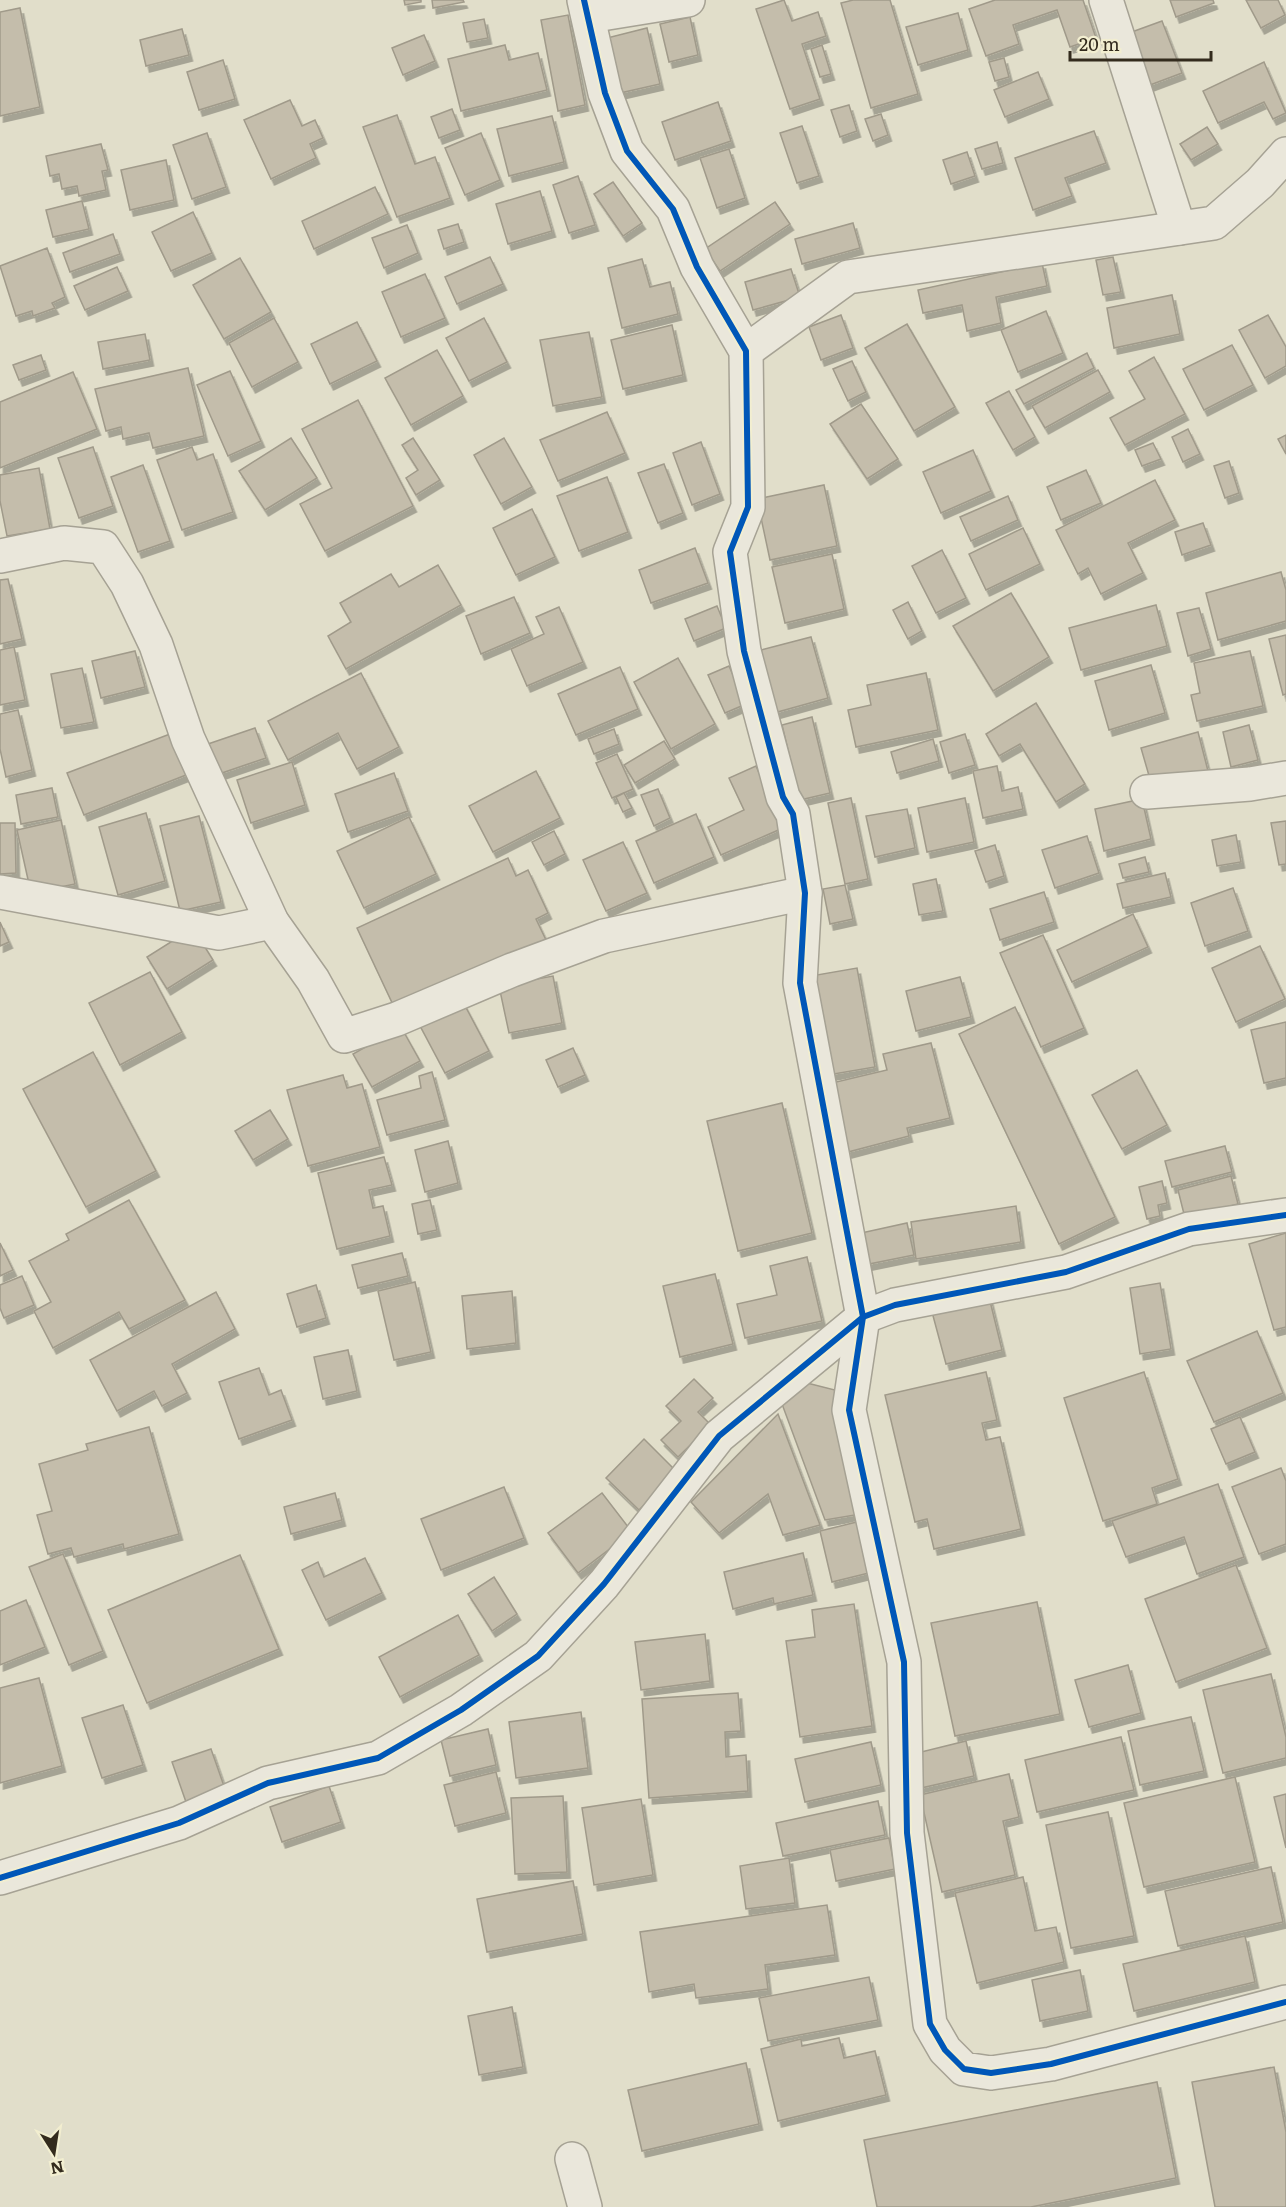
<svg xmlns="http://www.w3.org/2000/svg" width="1286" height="2207" font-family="Literata,serif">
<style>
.building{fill:#c4bdab;stroke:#a09a8a;stroke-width:1.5;filter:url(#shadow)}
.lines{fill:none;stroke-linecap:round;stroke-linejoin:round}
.street-casing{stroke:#a6a294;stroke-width:36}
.street{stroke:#eae7db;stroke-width:33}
.cycleway-casing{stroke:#f2eed0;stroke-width:10}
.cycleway{stroke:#0057b8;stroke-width:6}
</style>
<defs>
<filter id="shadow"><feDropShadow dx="3.5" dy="6" stdDeviation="0" flood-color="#0004"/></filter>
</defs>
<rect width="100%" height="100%" fill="#e1deca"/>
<g class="building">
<path d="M404,0H421V2L405,5Z"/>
<path d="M432,0H463L464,2L433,8Z"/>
<path d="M784,0L792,21L818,12L826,36L802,44L820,99L790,109L756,9Z"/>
<path d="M853,0H890L918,94L871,108L841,3Z"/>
<path d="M995,0H1083L1096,38L1070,47L1057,10L1013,25L1019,44L986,56L969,9Z"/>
<path d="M1170,0H1213L1214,3L1176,17Z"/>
<path d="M1246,0H1278L1285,15L1261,28Z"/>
<path d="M20,8L40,107L0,116V12Z"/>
<path d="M958,13L968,50L918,65L906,27Z"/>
<path d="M568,15L585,105L558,111L541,20Z"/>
<path d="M690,17L698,55L669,62L660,24Z"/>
<path d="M484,19L488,38L467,42L463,23Z"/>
<path d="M1162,21L1182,73L1150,85L1129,33Z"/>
<path d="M647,28L660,84L620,93L607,38Z"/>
<path d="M182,29L189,55L146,66L140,40Z"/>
<path d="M424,35L435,61L403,75L392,48Z"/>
<path d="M505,45L509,60L538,53L547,90L461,111L448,59Z"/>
<path d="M822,45L831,74L820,77L811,49Z"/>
<path d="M1004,58L1009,77L995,81L989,62Z"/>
<path d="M223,60L235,99L199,110L187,72Z"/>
<path d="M1264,62L1286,113L1273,119L1264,102L1218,123L1203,91Z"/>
<path d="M1038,72L1049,99L1005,117L994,90Z"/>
<path d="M290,100L302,126L315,120L323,138L310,144L316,158L271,179L244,120Z"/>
<path d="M718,102L731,141L675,160L662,122Z"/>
<path d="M849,105L857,131L840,137L831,110Z"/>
<path d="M452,109L460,130L439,138L431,117Z"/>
<path d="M881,114L888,135L873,141L865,119Z"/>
<path d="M397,115L415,164L435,157L450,198L397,217L363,127Z"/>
<path d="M552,116L564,162L509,176L497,129Z"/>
<path d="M802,126L819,176L797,183L780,133Z"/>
<path d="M1207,127L1218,144L1191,160L1180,144Z"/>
<path d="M1094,131L1106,163L1065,178L1072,196L1033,210L1015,158Z"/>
<path d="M207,133L226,187L192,199L173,145Z"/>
<path d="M481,133L500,180L465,195L445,148Z"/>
<path d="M997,142L1003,163L982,169L975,149Z"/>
<path d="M101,144L108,170L102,171L106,190L79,196L77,186L62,189L59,174L50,176L46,156Z"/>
<path d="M729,149L745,198L717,208L700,158Z"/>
<path d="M967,152L975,176L951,184L943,160Z"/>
<path d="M166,160L174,200L130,210L121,170Z"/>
<path d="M578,176L595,225L569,233L553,185Z"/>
<path d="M613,182L642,223L623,236L594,194Z"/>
<path d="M375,187L388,214L314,249L302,221Z"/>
<path d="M540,191L552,231L508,244L496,204Z"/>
<path d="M82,201L89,229L53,237L46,210Z"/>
<path d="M775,202L790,224L720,271L705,249Z"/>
<path d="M193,212L212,253L171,271L152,232Z"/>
<path d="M853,223L860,248L802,264L795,239Z"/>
<path d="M458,224L464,242L444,249L438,230Z"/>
<path d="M407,225L418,253L384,268L372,238Z"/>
<path d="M113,234L120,254L70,272L63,253Z"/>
<path d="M47,248L65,297L52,303L55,308L33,316L32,311L16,316L0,266Z"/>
<path d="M490,257L503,284L457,304L445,277Z"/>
<path d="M1113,257L1121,292L1103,295L1096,260Z"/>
<path d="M240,258L271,312L224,339L193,285Z"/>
<path d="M642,259L650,287L670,282L678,314L622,328L608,268Z"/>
<path d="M1042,263L1047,286L996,297L1001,323L967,331L962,305L923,313L918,290Z"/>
<path d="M117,267L128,291L85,310L74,286Z"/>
<path d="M791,269L800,297L753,310L745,282Z"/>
<path d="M425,274L445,318L401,337L382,292Z"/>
<path d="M1172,295L1180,334L1114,348L1107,308Z"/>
<path d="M1046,311L1063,353L1018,372L1001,330Z"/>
<path d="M841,315L853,348L821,360L809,327Z"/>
<path d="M1268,315L1286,347V366L1265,378L1239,330Z"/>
<path d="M274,318L298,362L252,387L229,343Z"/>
<path d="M484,318L507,362L469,381L446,338Z"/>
<path d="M357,322L377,361L330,384L311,344Z"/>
<path d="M907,324L955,407L914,431L865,348Z"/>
<path d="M672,325L683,375L623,389L611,340Z"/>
<path d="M589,332L602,397L553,406L540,340Z"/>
<path d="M145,334L150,360L103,369L98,342Z"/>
<path d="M1232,345L1253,385L1204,410L1183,369Z"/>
<path d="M437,350L463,396L411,425L385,378Z"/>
<path d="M1087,353L1094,368L1024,404L1016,390Z"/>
<path d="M41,355L46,370L19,380L13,365Z"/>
<path d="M1154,357L1185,414L1125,445L1110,418L1145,399L1129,371Z"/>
<path d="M852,361L866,392L848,401L833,369Z"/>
<path d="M188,368L204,436L153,448L149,433L123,439L121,427L106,431L95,389Z"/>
<path d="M1098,370L1110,392L1045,428L1032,406Z"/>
<path d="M230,371L261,441L228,456L197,385Z"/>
<path d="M73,372L97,429L0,468V402Z"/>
<path d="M1009,391L1035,437L1013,450L986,403Z"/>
<path d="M358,400L413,506L325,551L300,504L332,488L302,429Z"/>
<path d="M861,404L898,459L867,479L830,424Z"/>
<path d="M607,412L625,453L558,481L540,440Z"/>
<path d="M1188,429L1200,454L1183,462L1172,437Z"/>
<path d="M1286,435V454L1278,439Z"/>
<path d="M291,438L317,478L265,510L239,471Z"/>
<path d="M413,438L440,480L416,495L406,478L418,470L402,445Z"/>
<path d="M504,438L532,487L501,504L474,455Z"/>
<path d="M701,442L720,494L692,505L673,453Z"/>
<path d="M1153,443L1161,459L1142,466L1135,450Z"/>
<path d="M93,447L113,506L79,518L58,458Z"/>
<path d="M192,447L197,460L213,454L233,512L182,530L157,460Z"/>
<path d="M973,450L991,491L941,513L923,472Z"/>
<path d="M1229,461L1239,493L1225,498L1214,466Z"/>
<path d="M664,464L683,513L658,523L638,473Z"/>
<path d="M143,465L170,541L138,552L111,477Z"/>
<path d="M39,468L50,529L7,536L0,501V475Z"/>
<path d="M1086,470L1101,503L1061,520L1047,487Z"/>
<path d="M607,477L628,532L579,551L557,496Z"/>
<path d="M1155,480L1175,520L1128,543L1143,573L1101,594L1088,568L1078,574L1056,530Z"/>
<path d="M824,485L837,546L770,560L757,499Z"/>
<path d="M1008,496L1018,520L971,541L960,517Z"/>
<path d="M532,509L555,557L516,575L493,528Z"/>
<path d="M1203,523L1211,545L1182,555L1175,532Z"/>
<path d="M1023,528L1040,564L986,590L969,554Z"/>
<path d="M695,548L708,583L651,603L639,570Z"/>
<path d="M942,550L966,598L936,613L912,566Z"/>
<path d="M832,554L844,609L785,623L772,567Z"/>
<path d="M438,565L461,605L346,669L328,636L351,622L340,603L391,574L399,587Z"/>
<path d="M1281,572L1286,590V621L1218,640L1206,593Z"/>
<path d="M8,579L22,639L0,644V580Z"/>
<path d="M1011,593L1049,657L993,691L953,626Z"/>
<path d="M514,597L530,633L481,654L466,616Z"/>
<path d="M908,602L922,631L908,639L893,610Z"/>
<path d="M1156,605L1167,646L1081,670L1069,628Z"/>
<path d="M717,606L726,628L694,641L685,619Z"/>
<path d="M559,607L583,662L527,686L511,649L544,634L536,617Z"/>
<path d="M1199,608L1211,649L1188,656L1177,613Z"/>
<path d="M1286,635V694L1283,695L1269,639Z"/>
<path d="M811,637L828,698L774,713L757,651Z"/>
<path d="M14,647L25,700L0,705V650Z"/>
<path d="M135,651L145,687L101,698L92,661Z"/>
<path d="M1250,651L1263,706L1197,721L1191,695L1200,693L1194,663Z"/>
<path d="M678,658L715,724L671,749L634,682Z"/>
<path d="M1151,665L1165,713L1109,730L1095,681Z"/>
<path d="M729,666L746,704L725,713L708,675Z"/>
<path d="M620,667L638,709L576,735L558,694Z"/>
<path d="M82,668L94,722L61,728L51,674Z"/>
<path d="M361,673L399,747L357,769L338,733L288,760L268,721Z"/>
<path d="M926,673L938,730L856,747L848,710L871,705L867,685Z"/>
<path d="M1036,703L1085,784L1056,802L1020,744L999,756L986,734Z"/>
<path d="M18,710L32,770L6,777L0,749V714Z"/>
<path d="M812,717L830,793L800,800L782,725Z"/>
<path d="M1249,725L1258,760L1231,767L1223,732Z"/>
<path d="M255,728L266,758L216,775L205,745Z"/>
<path d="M614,729L619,744L594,754L588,739Z"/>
<path d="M1198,732L1208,771L1152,786L1141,748Z"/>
<path d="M170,734L186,775L84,815L67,773Z"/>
<path d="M965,734L975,765L949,773L940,742Z"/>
<path d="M933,739L939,761L897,773L891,752Z"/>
<path d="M664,741L675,759L635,783L624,765Z"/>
<path d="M617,754L633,789L612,798L596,763Z"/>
<path d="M292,762L305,805L251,823L237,780Z"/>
<path d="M756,766L783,828L721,855L708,827L744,810L729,778Z"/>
<path d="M997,766L1002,791L1018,787L1023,809L983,818L973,771Z"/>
<path d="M536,771L560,818L493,852L469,806Z"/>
<path d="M394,773L408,811L348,832L335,794Z"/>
<path d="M52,788L58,817L21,824L16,795Z"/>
<path d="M658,789L670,818L654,826L641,795Z"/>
<path d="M624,793L632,808L623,812L616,797Z"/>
<path d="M851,798L868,879L845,884L828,803Z"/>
<path d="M965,798L974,842L927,852L918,808Z"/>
<path d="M1142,799L1151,839L1104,851L1095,809Z"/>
<path d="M907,809L915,848L875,857L866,816Z"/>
<path d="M146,813L165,881L118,895L99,827Z"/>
<path d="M696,814L714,857L654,883L636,841Z"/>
<path d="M199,816L221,902L180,911L160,826Z"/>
<path d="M409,817L436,874L364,908L337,851Z"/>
<path d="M61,820L75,884L31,893L17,830Z"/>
<path d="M1286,821V864L1279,865L1271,823Z"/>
<path d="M0,823H15L16,873L0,874Z"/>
<path d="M554,831L565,854L544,865L532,842Z"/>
<path d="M1236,835L1241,862L1217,866L1212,840Z"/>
<path d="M1087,836L1099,873L1055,888L1042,850Z"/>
<path d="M623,842L647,893L606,911L583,860Z"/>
<path d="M995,845L1004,876L986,882L975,851Z"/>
<path d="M1145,857L1149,872L1123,878L1119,864Z"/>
<path d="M508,858L516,876L528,870L548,913L536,919L546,940L395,1009L357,928Z"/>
<path d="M1165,873L1171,897L1123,908L1117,884Z"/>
<path d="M936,879L943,911L919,915L913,884Z"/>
<path d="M845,885L853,919L830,924L823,889Z"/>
<path d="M1233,888L1248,931L1205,946L1191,903Z"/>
<path d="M1044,892L1054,922L1000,940L990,909Z"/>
<path d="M1133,914L1148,947L1072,982L1057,950Z"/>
<path d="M0,922L9,942L0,946Z"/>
<path d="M193,928L213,960L167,989L147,957Z"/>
<path d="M1043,935L1084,1028L1041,1047L1000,953Z"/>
<path d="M1260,946L1285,999L1236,1022L1212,968Z"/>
<path d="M857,968L875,1067L822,1076L805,977Z"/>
<path d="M150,972L182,1032L120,1065L89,1003Z"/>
<path d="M553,976L562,1023L509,1033L499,986Z"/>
<path d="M960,977L971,1017L916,1031L906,991Z"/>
<path d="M462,1000L489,1051L445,1073L418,1022Z"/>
<path d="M1015,1007L1115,1217L1059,1244L959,1034Z"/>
<path d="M1286,1022V1078L1264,1083L1251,1030Z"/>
<path d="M401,1027L420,1061L372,1087L353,1054Z"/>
<path d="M931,1043L950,1118L907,1128L909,1136L848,1152L832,1083L887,1070L883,1054Z"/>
<path d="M573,1048L585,1075L558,1087L546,1060Z"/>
<path d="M93,1052L156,1171L86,1207L23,1089Z"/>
<path d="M1137,1070L1167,1125L1122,1149L1092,1095Z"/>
<path d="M432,1072L445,1120L387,1135L377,1100L421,1088L419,1076Z"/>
<path d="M343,1075L347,1088L362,1084L380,1147L308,1166L287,1090Z"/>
<path d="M782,1103L812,1233L738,1251L707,1121Z"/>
<path d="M270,1110L288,1139L253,1160L235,1131Z"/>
<path d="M448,1141L458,1183L425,1192L415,1150Z"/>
<path d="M1225,1146L1232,1172L1172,1187L1165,1161Z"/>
<path d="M384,1157L392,1185L369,1190L373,1208L383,1206L390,1236L337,1249L318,1173Z"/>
<path d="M1231,1176L1238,1204L1185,1218L1178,1190Z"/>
<path d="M1162,1181L1167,1203L1158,1205L1160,1216L1147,1219L1139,1187Z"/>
<path d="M129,1200L185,1300L129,1329L119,1312L53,1348L34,1311L51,1302L29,1261L69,1240L66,1234Z"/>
<path d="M430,1200L437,1230L418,1234L412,1204Z"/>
<path d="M1016,1206L1021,1242L916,1259L911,1222Z"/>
<path d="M907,1223L914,1255L859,1266L852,1235Z"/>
<path d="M1286,1233V1327L1274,1330L1249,1244Z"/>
<path d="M0,1243L13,1270L0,1276Z"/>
<path d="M402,1253L408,1276L358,1288L352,1265Z"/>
<path d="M807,1257L822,1321L745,1338L737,1304L777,1295L770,1266Z"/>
<path d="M715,1274L733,1344L680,1357L663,1286Z"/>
<path d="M22,1276L34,1305L4,1318L0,1308V1285Z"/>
<path d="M415,1282L431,1352L394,1360L378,1291Z"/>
<path d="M1160,1283L1171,1349L1140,1354L1130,1288Z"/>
<path d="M316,1285L326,1318L297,1327L287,1294Z"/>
<path d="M512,1291L516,1343L467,1349L462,1296Z"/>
<path d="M216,1292L235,1329L172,1364L187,1393L162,1406L154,1391L117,1411L90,1360Z"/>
<path d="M989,1297L1002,1350L946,1364L932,1312Z"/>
<path d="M1257,1331L1283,1393L1214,1422L1187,1361Z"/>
<path d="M348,1350L357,1391L323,1399L314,1357Z"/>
<path d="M259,1368L269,1395L281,1390L292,1420L239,1439L219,1382Z"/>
<path d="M986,1372L997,1420L982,1423L986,1440L1000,1437L1021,1529L934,1549L927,1519L915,1522L885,1395Z"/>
<path d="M1144,1372L1178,1479L1152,1488L1157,1504L1103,1521L1064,1398Z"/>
<path d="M694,1379L713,1398L698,1412L711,1425L678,1457L661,1440L681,1421L666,1406Z"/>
<path d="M807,1383L839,1391L867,1513L825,1520L782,1404Z"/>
<path d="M778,1414L820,1525L783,1535L768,1494L719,1533L691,1502Z"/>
<path d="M1240,1417L1255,1452L1226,1464L1211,1429Z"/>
<path d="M149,1427L179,1534L124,1549L123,1544L74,1557L71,1548L48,1554L37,1515L52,1511L39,1464L88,1450L86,1444Z"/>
<path d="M644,1439L677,1472L639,1510L606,1478Z"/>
<path d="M1281,1468L1286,1481V1544L1259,1554L1232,1487Z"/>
<path d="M1218,1484L1244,1557L1197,1574L1184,1537L1126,1557L1112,1521Z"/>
<path d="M504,1487L524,1538L441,1570L421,1519Z"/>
<path d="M335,1493L342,1520L291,1534L284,1507Z"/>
<path d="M602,1493L632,1532L578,1573L548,1533Z"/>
<path d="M865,1520L877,1571L832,1582L820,1531Z"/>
<path d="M803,1553L813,1595L774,1604L773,1598L733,1609L724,1572Z"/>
<path d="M63,1554L103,1651L69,1665L29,1567Z"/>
<path d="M240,1555L279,1649L147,1703L108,1610Z"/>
<path d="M365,1558L382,1593L326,1620L302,1570L318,1562L324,1577Z"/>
<path d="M1236,1565L1267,1648L1176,1682L1145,1599Z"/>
<path d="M494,1577L517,1614L492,1631L468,1594Z"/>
<path d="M26,1600L45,1647L0,1665V1611Z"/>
<path d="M1037,1602L1060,1714L955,1736L931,1623Z"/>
<path d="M854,1604L872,1726L800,1737L786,1641L815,1637L812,1610Z"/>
<path d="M458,1615L479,1655L400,1697L379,1657Z"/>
<path d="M705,1634L710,1681L641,1690L635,1642Z"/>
<path d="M1128,1665L1141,1713L1089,1727L1075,1680Z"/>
<path d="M1271,1674L1286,1737V1758L1223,1773L1203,1690Z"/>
<path d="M39,1678L62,1766L0,1783V1688Z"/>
<path d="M738,1693L741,1731L725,1732L726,1757L746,1755L748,1791L649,1798L642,1699Z"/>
<path d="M123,1705L143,1765L102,1778L82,1718Z"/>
<path d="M581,1712L588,1768L516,1778L509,1722Z"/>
<path d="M1191,1717L1204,1771L1140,1785L1128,1731Z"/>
<path d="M488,1729L496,1765L450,1776L441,1740Z"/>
<path d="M1121,1737L1134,1790L1037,1812L1025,1760Z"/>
<path d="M966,1741L974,1776L921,1788L913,1754Z"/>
<path d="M871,1742L881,1785L805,1802L795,1759Z"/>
<path d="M211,1749L225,1789L186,1802L172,1762Z"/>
<path d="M496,1772L506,1813L455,1826L444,1785Z"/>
<path d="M1009,1774L1019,1817L1003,1821L1015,1875L942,1892L920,1795Z"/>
<path d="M1235,1777L1255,1862L1144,1887L1124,1803Z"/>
<path d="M329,1786L341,1822L282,1842L270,1807Z"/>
<path d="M1286,1794V1848L1274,1797Z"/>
<path d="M563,1796L567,1872L515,1874L511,1798Z"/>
<path d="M641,1799L653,1875L594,1885L582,1808Z"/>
<path d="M878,1801L885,1835L783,1856L776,1823Z"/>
<path d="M1108,1812L1134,1936L1071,1948L1046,1825Z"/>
<path d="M889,1838L895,1869L836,1881L830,1850Z"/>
<path d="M789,1858L795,1903L746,1909L740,1866Z"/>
<path d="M1271,1867L1283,1922L1178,1946L1165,1891Z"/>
<path d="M1023,1877L1035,1931L1056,1927L1064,1962L977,1983L955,1893Z"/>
<path d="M573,1881L583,1934L487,1952L477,1899Z"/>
<path d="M827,1905L835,1955L765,1965L768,1989L696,1998L694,1984L649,1992L640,1932Z"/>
<path d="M1245,1936L1255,1982L1134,2011L1123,1964Z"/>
<path d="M1080,1970L1088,2011L1040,2021L1032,1980Z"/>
<path d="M869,1977L878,2020L768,2041L759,1998Z"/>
<path d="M512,2007L523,2067L479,2075L468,2016Z"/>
<path d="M839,2038L844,2058L875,2051L886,2095L778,2121L761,2049L801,2039L802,2046Z"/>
<path d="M746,2063L759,2124L642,2151L628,2090Z"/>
<path d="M1274,2067L1286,2132V2207H1215L1192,2082Z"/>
<path d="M1157,2082L1176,2178L1031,2207H877L864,2140Z"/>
</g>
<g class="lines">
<g class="street-casing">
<g id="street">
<path d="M584,0L605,93L627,151L673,209L697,267L746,351L748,507L730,552L744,651L783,797L793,814L805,893L800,983L863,1317L849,1410L904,1662L907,1833L930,2024L945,2050L964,2069L991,2073L1051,2064L1286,2002"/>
<path d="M1106,0L1179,228"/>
<path d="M589,16L688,0"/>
<path d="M746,351L848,277L1214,223L1260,183L1286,154"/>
<path d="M0,556L64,543L103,547L127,584L156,645L188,739L272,922L313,980L344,1036L397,1019L512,970L604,936L805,893"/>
<path d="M1147,792L1250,784L1286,778"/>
<path d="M0,892L219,933L272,922"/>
<path d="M0,1878L179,1823L268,1783L378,1758L461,1710L538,1656L604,1584L719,1436L863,1317L895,1305L1066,1272L1189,1229L1286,1215"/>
<path d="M572,2159L585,2207"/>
</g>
</g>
<use href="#street" class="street"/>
<g class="cycleway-casing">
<g id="cycleway">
<path d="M584,0L605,93L627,151L673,209L697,267L746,351L748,507L730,552L744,651L783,797L793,814L805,893L800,983L863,1317L849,1410L904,1662L907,1833L930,2024L945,2050L964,2069L991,2073L1051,2064L1286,2002"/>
<path d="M0,1878L179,1823L268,1783L378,1758L461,1710L538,1656L604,1584L719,1436L863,1317L895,1305L1066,1272L1189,1229L1286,1215"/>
</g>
</g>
<use href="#cycleway" class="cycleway"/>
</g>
<g transform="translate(54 2153) rotate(168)" stroke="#f2eed0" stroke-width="4.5" paint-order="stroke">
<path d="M0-4.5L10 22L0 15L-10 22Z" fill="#332b1d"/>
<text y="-9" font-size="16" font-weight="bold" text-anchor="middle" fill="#332b1d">N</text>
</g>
<path d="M1070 51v9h141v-9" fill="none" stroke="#332b1d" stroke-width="3"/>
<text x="1079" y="51" font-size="18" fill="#332b1d" stroke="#f2eed0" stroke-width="4.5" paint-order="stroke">20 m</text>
</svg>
